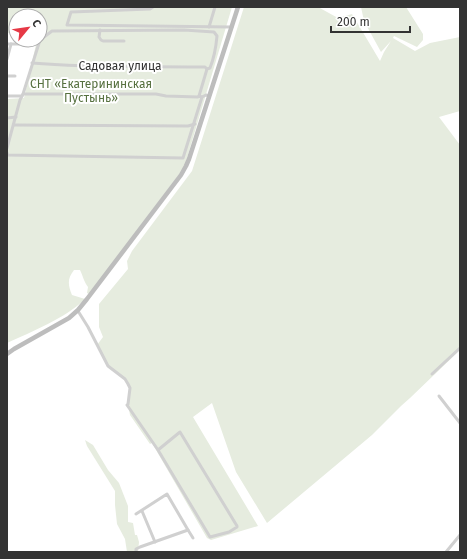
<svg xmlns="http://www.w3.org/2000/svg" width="467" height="559" font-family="'Fira Sans',sans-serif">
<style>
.green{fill:#e6ecdf}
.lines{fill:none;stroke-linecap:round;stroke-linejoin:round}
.minor{stroke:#d0d0d0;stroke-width:3}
.secondary{stroke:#bdbdbd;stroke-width:4.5}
.labels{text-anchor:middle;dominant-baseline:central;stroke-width:4;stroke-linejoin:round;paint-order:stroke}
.street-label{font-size:12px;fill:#333;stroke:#fff}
.park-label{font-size:12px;fill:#56703f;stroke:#fff}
</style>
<rect width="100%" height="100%" fill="#fff"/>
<g class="green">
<path d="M7,7H232L184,168L89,294L87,293L88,287C84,282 83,276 80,270H74C67,279 68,285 72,295L85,299C64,319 33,331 7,343V99L24,98L37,40H40V16H16V33H7Z"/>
<path d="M244,7H318L338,18L352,14L380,61L384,52L391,41L381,52L364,21L361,7H406L423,34V40L417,47L394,36L393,38L415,51L430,43L460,37V111L439,117L460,145V350L410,398L401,406L372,435L267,523L236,472L212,403L193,417L258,526L211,540L207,538L152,443L150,444L130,415L128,404L130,390L124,379L109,366L97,345L103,337L99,327V304L128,269L127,261L132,251L192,171Z"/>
<path d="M85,440L93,445L108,470L119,483L128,506V522L133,523L135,535H137L139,542L138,552H127L125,539L117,524L115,505V491L87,446Z"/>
</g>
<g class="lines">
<g class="minor">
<path d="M153,7L150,9L71,12L67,25L232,27"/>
<path d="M209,27L215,7"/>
<path d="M100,30L99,37L101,40L103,41H124"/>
<path d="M40,40L52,31L184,30L214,32L217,36C216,47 214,58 210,68L207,69L199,96"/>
<path d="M7,44H29L32,40"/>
<path d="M7,59L11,44"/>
<path d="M32,63C90,68 147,66 205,67L207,69"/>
<path d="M7,76H15"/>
<path d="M23,94H156L166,96L198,97L199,96L202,97L206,95L209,96"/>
<path d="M7,96H22"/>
<path d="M7,118L16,117"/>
<path d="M14,125L188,126L195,124"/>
<path d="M7,148L20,100L23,94L40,40"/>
<path d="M7,153V155L183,158L202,97"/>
<path d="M78,311L88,327L108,366L125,379L128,384L130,388L128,404L127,405L158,450L210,537L229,532L237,527V526L180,432L158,450"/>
<path d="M432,374L460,348"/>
<path d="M439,396L460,423"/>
<path d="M142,511L155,542"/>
<path d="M188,530L193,538"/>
<path d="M136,552V549L140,547L188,530L167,494L136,514"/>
<path d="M446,552L460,535"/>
</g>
<path class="secondary" d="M7,354L14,349L69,318L78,310L87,299L181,175L186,166L189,159L238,7"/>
</g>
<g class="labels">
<g class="street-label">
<text x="120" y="66">Садовая улица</text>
</g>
<g class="park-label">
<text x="91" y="84">СНТ «Екатерининская<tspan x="91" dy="14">Пустынь»</tspan></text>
</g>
</g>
<rect width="467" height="559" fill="none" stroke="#333333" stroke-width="16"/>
<g transform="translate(28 28) rotate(61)"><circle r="19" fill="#ffffff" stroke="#adadad"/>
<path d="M0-3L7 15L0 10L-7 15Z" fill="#e63946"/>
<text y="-6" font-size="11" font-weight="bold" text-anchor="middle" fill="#333333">С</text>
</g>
<path d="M331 26v6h79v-6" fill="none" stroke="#333333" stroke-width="2"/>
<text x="337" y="26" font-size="12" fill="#333333" stroke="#ffffff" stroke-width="3" paint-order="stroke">200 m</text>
</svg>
